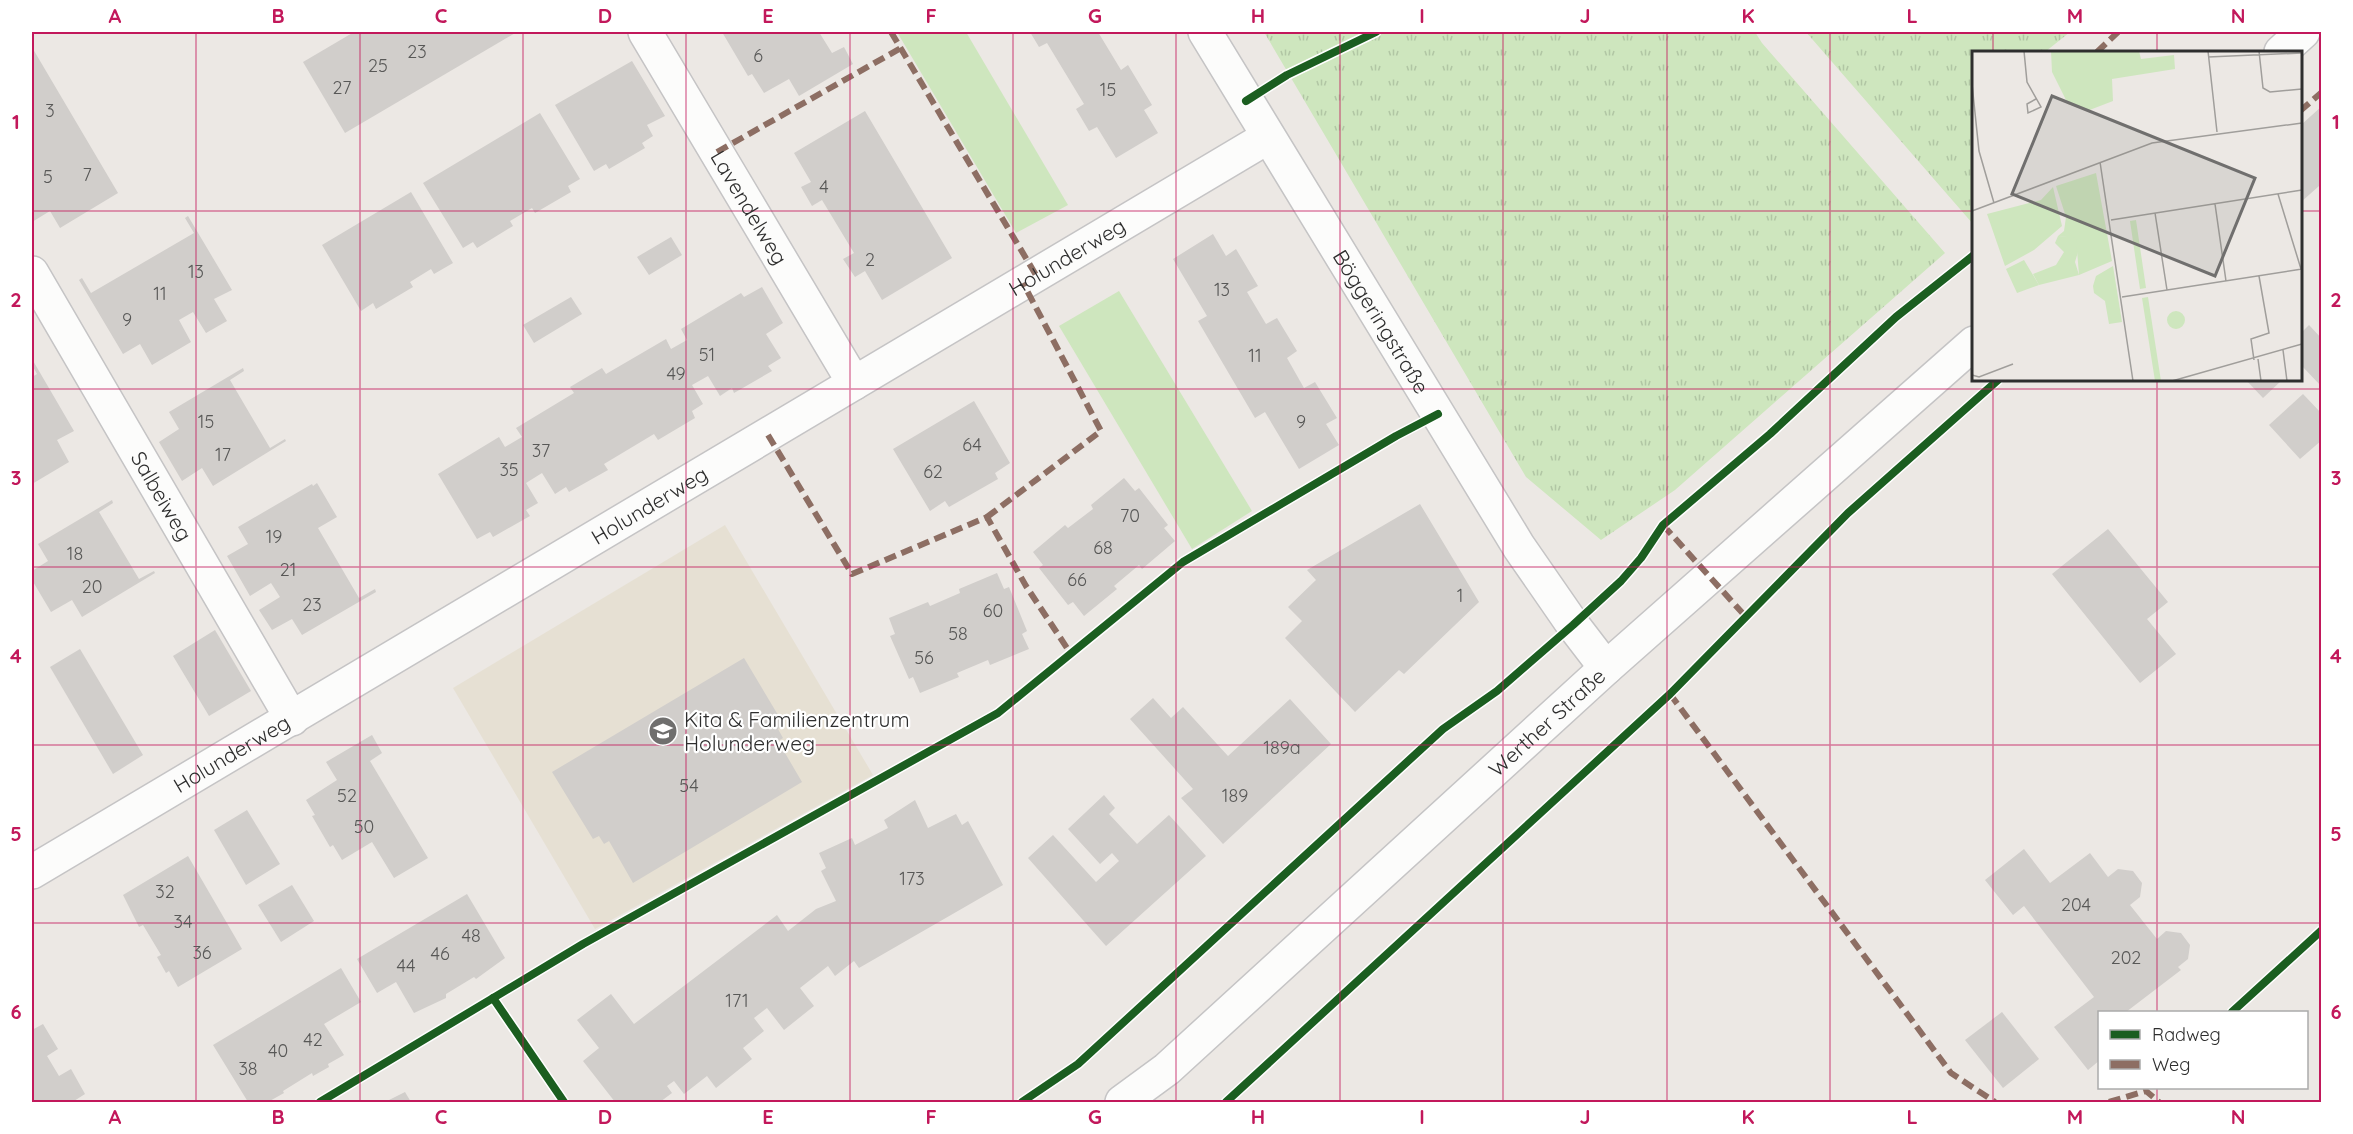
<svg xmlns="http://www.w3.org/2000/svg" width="2353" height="1134" font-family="Quicksand,sans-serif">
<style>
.education{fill:#e6e0d3}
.grass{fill:#cee6be}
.park{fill:url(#park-tufts)}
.building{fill:#d1cecb}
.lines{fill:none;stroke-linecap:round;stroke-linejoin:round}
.street-casing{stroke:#c5c4c5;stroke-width:36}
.secondary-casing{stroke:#c5c4c5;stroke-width:36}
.street{stroke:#fcfcfb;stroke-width:33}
.secondary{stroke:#fcfcfb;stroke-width:33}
.quiet{stroke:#8d6e63;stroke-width:6;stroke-dasharray:12 6;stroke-linecap:butt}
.cycleway-casing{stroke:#fff;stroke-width:11}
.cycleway{stroke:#1b5e20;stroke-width:8}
.grid{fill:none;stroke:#c2185b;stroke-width:1.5;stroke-opacity:0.55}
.labels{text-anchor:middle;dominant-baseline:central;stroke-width:4.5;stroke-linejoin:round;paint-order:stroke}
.number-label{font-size:18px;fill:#585857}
.street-label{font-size:21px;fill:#2e2e2e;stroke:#fff}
.poi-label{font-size:21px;fill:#2e2e2e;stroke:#fff;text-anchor:start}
.inset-road{fill:none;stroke:#a09e9b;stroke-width:1.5}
.view{fill:#706f6e;fill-opacity:0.15;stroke:#706f6e;stroke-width:3}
.inset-edge{fill:none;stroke:#2e2e2e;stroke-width:3}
.neatline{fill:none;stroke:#c2185b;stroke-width:2}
.grid-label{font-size:20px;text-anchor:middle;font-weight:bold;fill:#c2185b}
</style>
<defs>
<pattern id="park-tufts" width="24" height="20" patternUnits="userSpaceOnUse" patternTransform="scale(1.5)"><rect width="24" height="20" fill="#cee6be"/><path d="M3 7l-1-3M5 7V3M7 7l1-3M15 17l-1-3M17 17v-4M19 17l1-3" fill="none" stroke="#b1c6a4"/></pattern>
</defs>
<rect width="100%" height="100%" fill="#ece8e4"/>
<path class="education" d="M725,525L873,775L595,929L453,688Z"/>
<g class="grass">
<path d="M897,32H966L1068,205L1016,233Z"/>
<path d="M1119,291L1252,511L1192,549L1059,326Z"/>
</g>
<g class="park">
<path d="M1264,32H1755L1762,43L1945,253L1675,490L1601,540L1526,477Z"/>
<path d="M1806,32H1805H2070L2045,52H1974L1973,224Z"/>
</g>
<g class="building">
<path d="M354,32H517L345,133L303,62Z"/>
<path d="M722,32H819L832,53L844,47L853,64L799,96L789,79L764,93L752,74L748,76Z"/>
<path d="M1030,32H1098L1121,70L1128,65L1152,105L1144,110L1158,133L1116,158L1097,127L1089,131L1076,109L1084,104L1047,43L1039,47Z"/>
<path d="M33,49L118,193L60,228L50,211L32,222Z"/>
<path d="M632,61L665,116L647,125L653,136L642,143L645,148L609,169L606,164L594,171L555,105Z"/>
<path d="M2322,106V189L2319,186L2301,202V125Z"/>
<path d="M865,111L952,258L882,300L865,271L855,277L843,259L854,253L822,200L812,206L801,187L811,182L794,153Z"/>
<path d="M540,113L580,179L568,186L571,192L535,213L532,208L510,221L513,226L477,248L473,242L463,248L423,183Z"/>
<path d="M411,192L453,263L434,274L431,269L410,282L413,287L376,309L373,303L361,311L322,245Z"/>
<path d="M188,216L232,290L214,299L227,321L206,333L193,312L179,320L191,342L152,365L140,344L123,354L79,280L82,278L91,293L194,233L185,218Z"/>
<path d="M1213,234L1226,256L1236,249L1258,286L1247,292L1266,324L1277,318L1297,351L1287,358L1304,388L1315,382L1337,418L1326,424L1339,445L1299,469L1265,412L1255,418L1198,321L1207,316L1173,259Z"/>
<path d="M671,237L682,255L649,275L637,257Z"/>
<path d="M762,287L783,323L766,334L781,358L768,366L772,371L734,393L732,388L720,396L708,376L692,385L703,404L692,411L695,418L658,440L654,434L604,464L608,470L569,492L566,487L555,494L542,473L526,483L538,503L526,510L530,516L493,537L490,532L477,539L438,474L499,437L505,447L522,437L516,428L574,393L570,387L602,368L606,374L666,339L671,349L687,340L681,329L741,293L744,297Z"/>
<path d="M571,297L582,314L534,343L523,325Z"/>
<path d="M2309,325L2322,339V387L2301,365V333Z"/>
<path d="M32,359L74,431L57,440L69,462L32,484V377L37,374L32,365Z"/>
<path d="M243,368L244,371L230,380L270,448L285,439L286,441L213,486L202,468L182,481L159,442L179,429L169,412Z"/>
<path d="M2246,380H2282L2263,398Z"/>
<path d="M2303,394L2322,414V440L2300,459L2269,425Z"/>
<path d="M974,401L1010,463L995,473L998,479L949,507L945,501L930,511L893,449Z"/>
<path d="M1124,478L1135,491L1139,488L1168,525L1164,528L1175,541L1142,569L1139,565L1114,586L1117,589L1084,616L1073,602L1068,605L1039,568L1043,565L1033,552L1065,525L1068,528L1093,509L1091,505Z"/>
<path d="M317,483L337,517L318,528L359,598L375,589L376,592L302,635L292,619L272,630L259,610L280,597L271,583L250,596L227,556L248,544L238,527L312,484L313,486Z"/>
<path d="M112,500L113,503L99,512L139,579L154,571L155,573L82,617L72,600L51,612L32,580V571L48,561L38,544Z"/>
<path d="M1420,504L1479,602L1404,674L1399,670L1355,712L1285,638L1302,621L1288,607L1316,580L1307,570Z"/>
<path d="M2108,529L2168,602L2147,619L2176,654L2140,683L2052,574Z"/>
<path d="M997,573L1004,589L1009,587L1027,631L1022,634L1029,649L990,665L988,660L957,673L959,677L920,693L913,677L909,679L890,636L895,634L889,618L928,602L930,606L960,593L959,589Z"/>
<path d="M215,630L251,691L209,716L173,656Z"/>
<path d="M80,649L143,755L113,774L50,667Z"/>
<path d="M744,658L784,725L778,729L783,738L778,741L802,782L633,883L609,841L604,844L599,836L593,839L552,772Z"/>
<path d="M1153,698L1171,718L1183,707L1228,756L1290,699L1331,744L1223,844L1181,798L1193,789L1130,719Z"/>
<path d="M372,735L382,753L370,761L428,858L394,878L372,842L342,860L333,845L330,847L312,816L315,815L306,800L337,780L326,762Z"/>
<path d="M1104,795L1115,808L1109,814L1137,844L1169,815L1206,856L1106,946L1028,858L1053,835L1096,882L1119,861L1112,853L1100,864L1068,829Z"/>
<path d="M915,800L928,828L956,814L962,825L968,821L1003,885L859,968L854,961L835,976L828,966L800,988L814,1006L784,1030L767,1008L754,1018L764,1031L743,1048L752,1059L716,1088L707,1076L684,1094L674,1081L667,1086L672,1093L660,1102H615L583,1061L599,1048L577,1020L611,994L634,1024L777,915L788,931L816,909L836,901L821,871L826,868L819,853L852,838L855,845L888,828L884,820Z"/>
<path d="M247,810L280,864L246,885L214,830Z"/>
<path d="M2024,849L2050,883L2090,853L2108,877L2118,869L2133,871L2142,883L2140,897L2130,905L2157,939L2166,931L2181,933L2190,945L2188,959L2178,967L2181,970L2126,1012H2100V1060L2088,1070L2054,1027L2094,997L2024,906L2013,915L1985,880Z"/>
<path d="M188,856L242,949L178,987L169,971L166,973L157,957L161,955L143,925L139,927L123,895Z"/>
<path d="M292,885L314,921L281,942L258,905Z"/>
<path d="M467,894L505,958L476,979L474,977L446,994V998L414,1013L396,982L377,993L357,959Z"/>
<path d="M341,968L361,1002L324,1024L344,1055L328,1064L329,1067L313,1076L312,1073L283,1091L284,1093L268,1102L267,1100L263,1102H248L213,1045Z"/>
<path d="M2002,1012L2039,1059L2003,1088L1965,1040Z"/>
<path d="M43,1024L58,1049L47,1056L59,1076L71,1069L85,1094L74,1101L75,1102H32V1030Z"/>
<path d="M405,1092L411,1102H385Z"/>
</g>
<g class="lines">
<g class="street-casing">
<g id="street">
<path id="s1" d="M645,32L854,383"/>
<path id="s2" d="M1205,32L1519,547L1573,625L1606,668"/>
<path id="s3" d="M32,273L292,719"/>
<path id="s4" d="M32,872L1268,137"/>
</g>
</g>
<g class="secondary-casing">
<g id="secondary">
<path d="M2281,52L2303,32"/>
<path id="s5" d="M1122,1102L1167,1069L1606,668L1974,343"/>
</g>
</g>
<use href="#street" class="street"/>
<use href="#secondary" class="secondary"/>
<g class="quiet">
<path d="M891,32L1036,275"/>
<path d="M2097,52L2118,32"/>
<path d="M2300,111L2322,92"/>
<path d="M717,152L901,48"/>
<path d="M768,435L852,574L987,517L1026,586L1071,654"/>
<path d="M987,517L1101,431L1023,283"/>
<path d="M1663,525L1746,617"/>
<path d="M1670,694L1951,1073L1995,1102"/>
<path d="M2109,1102L2146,1091L2159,1102"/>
</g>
<g class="cycleway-casing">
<g id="cycleway">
<path d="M1246,101L1287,75L1376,32"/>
<path d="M493,998L564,1102"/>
<path d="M2232,1012L2322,930"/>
<path d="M320,1102L583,944L998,713L1183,562L1396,436L1438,414"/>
<path d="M1022,1102L1078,1064L1443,729L1497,691L1573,625L1621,581L1641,558L1663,525L1770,434L1896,317L1974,255"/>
<path d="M1226,1102L1670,694L1848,513L1998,380"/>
</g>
</g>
<use href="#cycleway" class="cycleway"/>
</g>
<path class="grid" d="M196,32V1102M360,32V1102M523,32V1102M686,32V1102M850,32V1102M1013,32V1102M1176,32V1102M1340,32V1102M1503,32V1102M1667,32V1102M1830,32V1102M1993,32V52M2157,32V52M32,211H1974M2300,211H2322M1993,380V1102M2157,380V1012M32,389H2322M32,567H2322M32,745H2322M32,923H2322M2157,1088V1102"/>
<defs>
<g id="school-disc" transform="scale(1.5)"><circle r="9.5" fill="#706f6e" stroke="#fff"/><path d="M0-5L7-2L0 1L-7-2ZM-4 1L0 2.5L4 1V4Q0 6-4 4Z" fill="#fff"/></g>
</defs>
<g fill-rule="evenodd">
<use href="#school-disc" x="663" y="731"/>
</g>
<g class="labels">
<g class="number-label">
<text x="417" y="51">23</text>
<text x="758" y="55">6</text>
<text x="378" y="65">25</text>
<text x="342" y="87">27</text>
<text x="1108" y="89">15</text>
<text x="50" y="110">3</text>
<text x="87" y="174">7</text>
<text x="48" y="176">5</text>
<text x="824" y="186">4</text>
<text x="870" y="259">2</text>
<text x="196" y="271">13</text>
<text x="1222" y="289">13</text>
<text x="160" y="293">11</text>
<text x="127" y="319">9</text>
<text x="707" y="354">51</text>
<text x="1255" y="355">11</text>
<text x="676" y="373">49</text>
<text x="206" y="421">15</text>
<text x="1301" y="421">9</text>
<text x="972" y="444">64</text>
<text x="541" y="450">37</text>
<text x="223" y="454">17</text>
<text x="509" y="469">35</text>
<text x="933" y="471">62</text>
<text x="1130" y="515">70</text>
<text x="274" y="536">19</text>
<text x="1103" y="547">68</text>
<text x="75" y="553">18</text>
<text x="288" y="569">21</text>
<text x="1077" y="579">66</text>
<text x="92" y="586">20</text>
<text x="1460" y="595">1</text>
<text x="312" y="604">23</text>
<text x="993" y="610">60</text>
<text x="958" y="633">58</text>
<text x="924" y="657">56</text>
<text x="1282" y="747">189a</text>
<text x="689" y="785">54</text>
<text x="347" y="795">52</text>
<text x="1235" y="795">189</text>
<text x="364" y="826">50</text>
<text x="912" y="878">173</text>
<text x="165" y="891">32</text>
<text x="2076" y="904">204</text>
<text x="183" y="921">34</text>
<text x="471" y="935">48</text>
<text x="202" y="952">36</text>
<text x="440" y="953">46</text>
<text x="2126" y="957">202</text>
<text x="406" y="965">44</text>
<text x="737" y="1000">171</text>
<text x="313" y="1039">42</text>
<text x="278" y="1050">40</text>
<text x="248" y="1068">38</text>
</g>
<g class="street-label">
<text stroke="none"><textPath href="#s1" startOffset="204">Lavendelweg</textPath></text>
<text stroke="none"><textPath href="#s4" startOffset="1204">Holunderweg</textPath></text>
<text stroke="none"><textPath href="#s2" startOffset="339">Böggeringstraße</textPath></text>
<text stroke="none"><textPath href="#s3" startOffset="258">Salbeiweg</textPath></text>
<text stroke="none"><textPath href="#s4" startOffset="718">Holunderweg</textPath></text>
<text stroke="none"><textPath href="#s5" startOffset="570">Werther Straße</textPath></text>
<text stroke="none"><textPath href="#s4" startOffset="232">Holunderweg</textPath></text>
</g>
<g class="poi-label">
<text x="684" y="719">Kita &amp; Familienzentrum<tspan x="684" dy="24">Holunderweg</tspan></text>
</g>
</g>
<g transform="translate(1972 51)">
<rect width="330" height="330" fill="#ece8e4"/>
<path d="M79,0H167L169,8L202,4L203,18L140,28L141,50L115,60L96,53L80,21ZM164,169L174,237L168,238L158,170ZM86,185L104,186L108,194L103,211L107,224L67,234L61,223L84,214L92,201L83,192ZM176,246L189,330H183L170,247Z" fill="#cee6be"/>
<path d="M124,122L140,210L107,224L104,187L86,185L92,180L94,166L84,135ZM81,136L90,175L62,199L33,215L15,163L69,149ZM52,209L67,234L45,242L34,218ZM141,215L150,271L137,273L133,250L122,242L121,235L124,225ZM195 269a9 9 0 1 1 18 0a9 9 0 1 1-18 0Z" fill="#cee6be"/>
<path class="inset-road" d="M52,0L55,31L69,56L56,62L55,53L64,48M236,0L245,81M287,0L291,37L298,41L330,38M236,6L330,2M0,33L7,100L22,152M128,111L161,330M306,143L329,218M243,153L254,230M0,160L180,92L330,72M183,162L195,239M139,169L330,139M150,246L330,218M311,299L315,330M286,308L289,330M282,309L279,288L297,282L287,225M0,324L7,326L41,313M200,330L330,293"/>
<path class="view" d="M80,45L283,127L243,225L40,143Z"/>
<rect width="330" height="330" class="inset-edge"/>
</g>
<rect width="2353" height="1134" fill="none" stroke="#ffffff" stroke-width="66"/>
<rect x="2098" y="1011" width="210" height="78" fill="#ffffff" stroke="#ababab" stroke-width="1.5"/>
<rect x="2110" y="1030" width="30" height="9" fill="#1b5e20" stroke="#ababab" stroke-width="1.5"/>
<text x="2152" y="1041" font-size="18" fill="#2e2e2e">Radweg</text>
<rect x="2110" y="1060" width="30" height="9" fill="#8d6e63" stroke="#ababab" stroke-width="1.5"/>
<text x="2152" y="1071" font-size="18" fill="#2e2e2e">Weg</text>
<rect x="33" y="33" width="2287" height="1068" class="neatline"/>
<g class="grid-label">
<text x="115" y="23">A</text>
<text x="278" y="23">B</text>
<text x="441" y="23">C</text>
<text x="605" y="23">D</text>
<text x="768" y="23">E</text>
<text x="931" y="23">F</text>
<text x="1095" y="23">G</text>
<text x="1258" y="23">H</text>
<text x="1422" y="23">I</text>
<text x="1585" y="23">J</text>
<text x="1748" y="23">K</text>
<text x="1912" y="23">L</text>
<text x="2075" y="23">M</text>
<text x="2238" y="23">N</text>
<text x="16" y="129">1</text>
<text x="2336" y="129">1</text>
<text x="16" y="307">2</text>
<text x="2336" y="307">2</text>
<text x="16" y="485">3</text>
<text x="2336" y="485">3</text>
<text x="16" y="663">4</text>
<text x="2336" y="663">4</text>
<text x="16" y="841">5</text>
<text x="2336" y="841">5</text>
<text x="16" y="1019">6</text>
<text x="2336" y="1019">6</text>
<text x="115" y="1124">A</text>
<text x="278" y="1124">B</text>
<text x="441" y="1124">C</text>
<text x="605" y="1124">D</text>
<text x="768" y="1124">E</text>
<text x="931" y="1124">F</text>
<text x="1095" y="1124">G</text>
<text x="1258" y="1124">H</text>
<text x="1422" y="1124">I</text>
<text x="1585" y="1124">J</text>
<text x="1748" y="1124">K</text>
<text x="1912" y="1124">L</text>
<text x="2075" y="1124">M</text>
<text x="2238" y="1124">N</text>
</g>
</svg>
